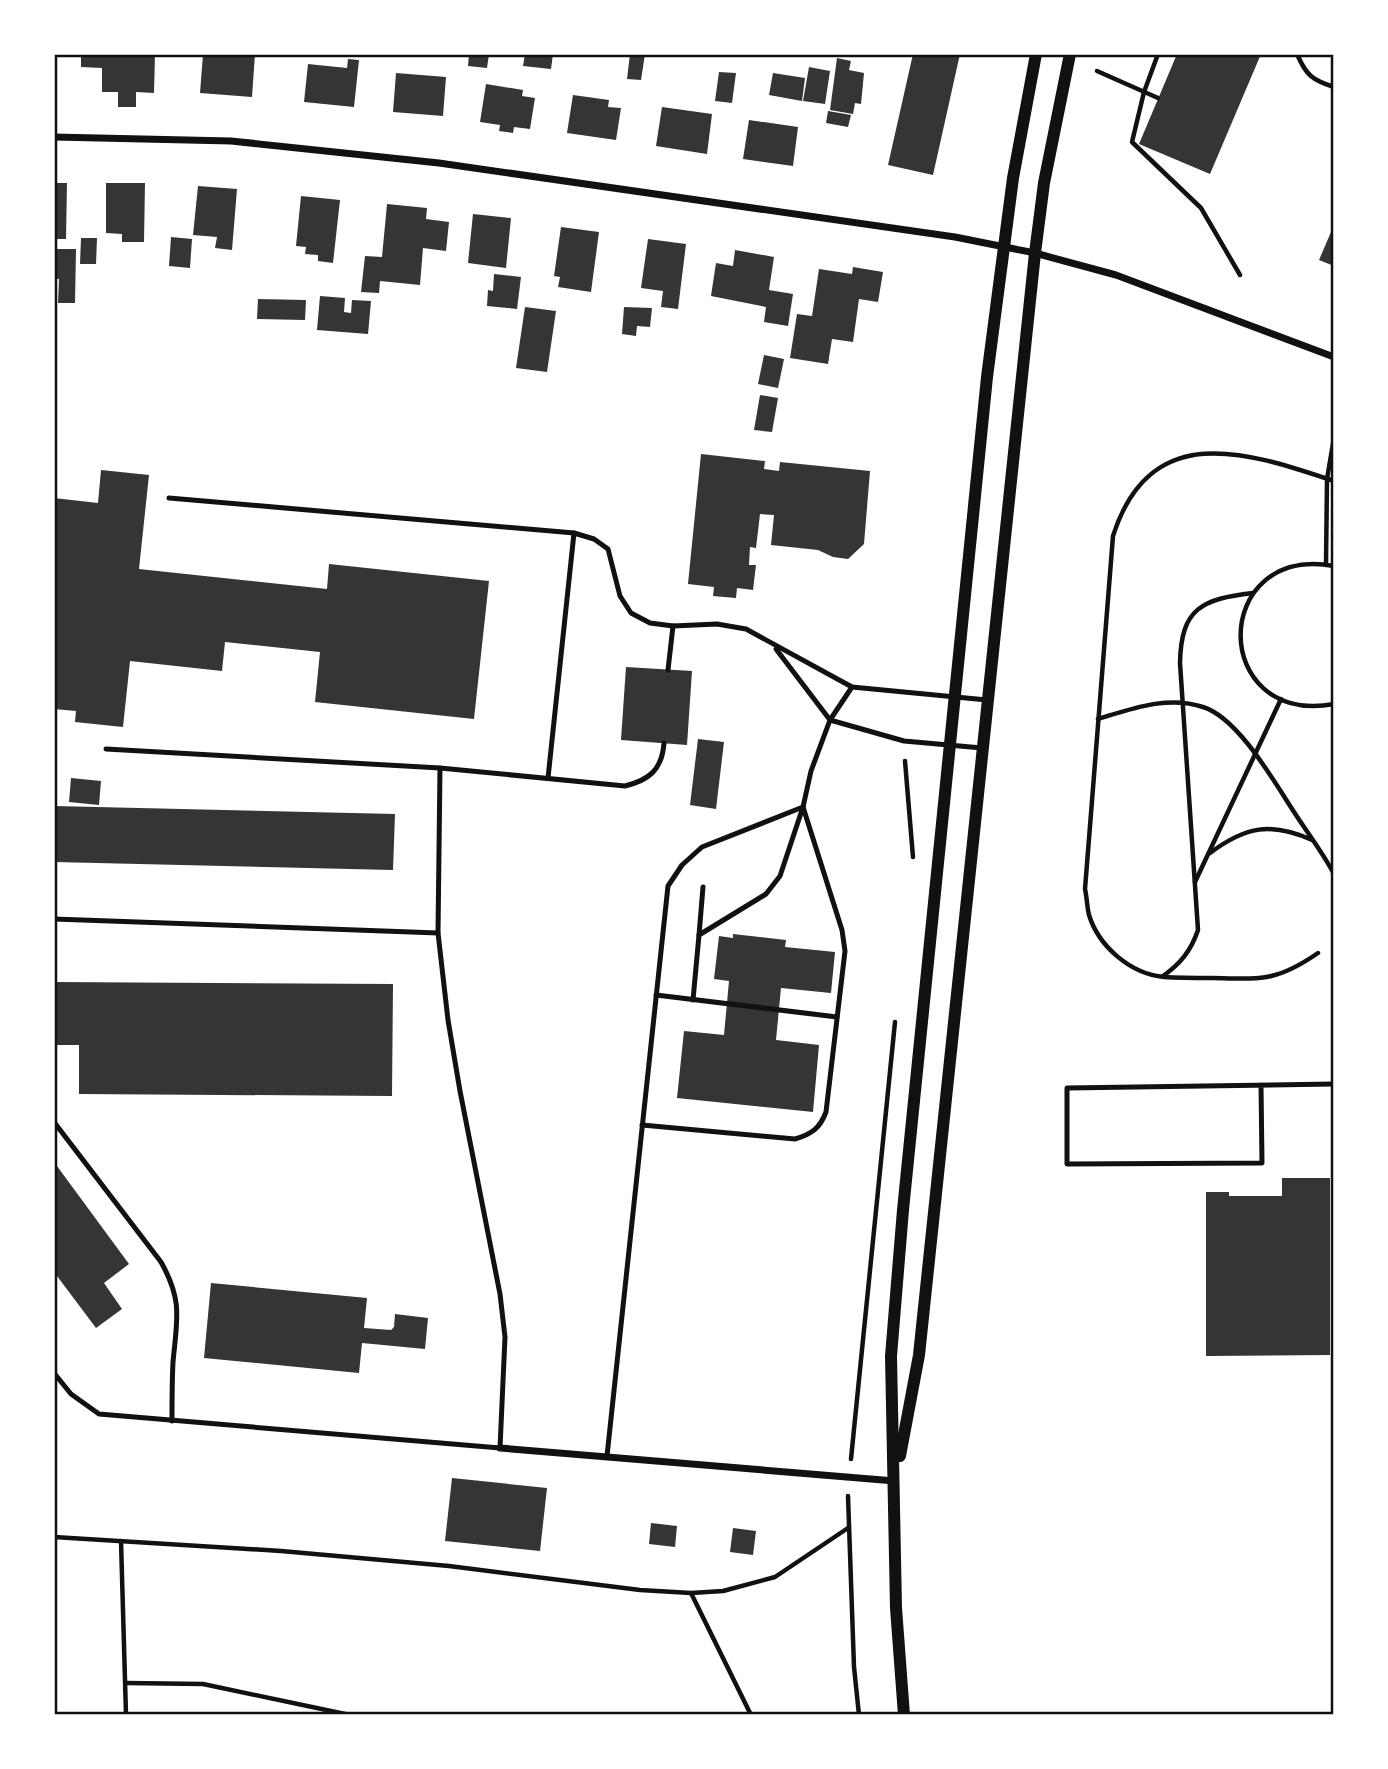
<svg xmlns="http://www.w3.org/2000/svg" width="1388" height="1769" font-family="'PT Serif',serif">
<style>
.building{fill:#353535}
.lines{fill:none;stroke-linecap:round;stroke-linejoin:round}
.path{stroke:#111;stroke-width:4.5}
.service{stroke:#111;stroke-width:5}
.minor{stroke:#111;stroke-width:7}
.tertiary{stroke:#111;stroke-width:12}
.neatline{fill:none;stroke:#111;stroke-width:2.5}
</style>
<rect width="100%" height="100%" fill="#fff"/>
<g class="building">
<path d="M81,54H155L154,93L136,92V107H118V92H102V68L81,67Z"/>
<path d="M203,54L238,57L239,54H255L252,97L200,93Z"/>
<path d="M469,54H489L487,68L468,66Z"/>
<path d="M525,54H553L551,69L523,66Z"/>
<path d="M630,54H645L641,80L627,79Z"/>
<path d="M913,54H960L933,175L888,165Z"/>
<path d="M1177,54H1261L1210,174L1139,144Z"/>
<path d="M837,58L851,61L849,70L864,73L861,104L855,103L853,114L830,110Z"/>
<path d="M348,59L359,60L354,107L304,102L308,64L347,68Z"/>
<path d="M809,67L830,71L825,104L803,101Z"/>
<path d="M719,72L736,73L732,103L715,101Z"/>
<path d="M396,73L446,77L443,116L393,112Z"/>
<path d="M773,73L805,78L802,101L769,95Z"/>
<path d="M486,84L523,90L522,96L535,98L530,129L514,127L513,133L499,131L500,125L480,122Z"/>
<path d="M573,95L609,100L608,107L621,108L616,140L567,133Z"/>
<path d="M662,107L712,114L707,154L656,146Z"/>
<path d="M828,111L851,115L848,127L826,123Z"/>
<path d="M749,120L798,127L793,166L743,159Z"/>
<path d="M54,183H67L66,239H54Z"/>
<path d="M106,183H145L144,242H122V234L106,233Z"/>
<path d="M198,186L237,189L232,250L215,248L217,237L193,235Z"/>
<path d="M301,196L340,200L333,263L318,261V255L305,254L306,247L296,246Z"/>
<path d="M387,204L427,208L426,219L449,222L446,251L423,248L420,285L380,281L379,293L361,292L365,256L382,257Z"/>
<path d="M473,214L511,218L506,268L468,263Z"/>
<path d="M1334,225V266L1319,260Z"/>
<path d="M561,227L599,232L591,292L558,287L560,277L554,276Z"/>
<path d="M171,237L192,239L190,268L169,266Z"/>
<path d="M81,238H97L96,264H80Z"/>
<path d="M648,239L686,244L678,309L661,307L663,291L641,288Z"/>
<path d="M57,249H76L75,303H58L59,279H56Z"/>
<path d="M735,250L774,257L769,290L793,294L788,326L764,322L766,307L711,296L716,263L733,266Z"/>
<path d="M853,267L883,272L878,302L859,299L853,342L832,339L828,364L790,358L797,314L812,316L819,269L852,274Z"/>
<path d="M494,274L521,277L517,309L487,306L488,290L493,291Z"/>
<path d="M320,296L345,298L344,312L351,313L352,300L371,301L368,334L317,330Z"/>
<path d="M258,299L306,300L305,320L257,319Z"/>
<path d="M525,307L556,311L547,372L516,368Z"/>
<path d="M624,307L652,308L650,327L637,326L636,336L622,334Z"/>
<path d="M764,355L784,359L778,388L758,384Z"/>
<path d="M760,395L778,398L772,432L754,430Z"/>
<path d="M701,454L765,461L764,469L779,471L780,462L870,471L864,544L848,559L833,557L818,550L771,545L774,515L760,514L756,548L750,547L749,565H756L753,590L737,588L736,598L713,596L714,587L688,584Z"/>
<path d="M101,470L149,475L139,569L327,589L329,564L489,581L474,719L315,702L320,652L225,642L222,671L130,661L123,727L75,722L76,711L54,709V498L98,503Z"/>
<path d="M626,667L692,671L687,745L621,740Z"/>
<path d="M698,739L724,742L716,809L690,805Z"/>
<path d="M71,778L101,781L99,805L69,802Z"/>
<path d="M54,806L395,814L393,870L54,862Z"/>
<path d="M733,934L786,940L785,947L835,952L831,993L781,988L776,1040L819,1045L813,1112L677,1098L684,1031L724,1035L729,981L714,979L719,936L733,938Z"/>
<path d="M54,982L393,984L392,1096L79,1094V1045H54Z"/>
<path d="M54,1162L129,1264L104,1283L122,1309L96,1328L54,1272Z"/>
<path d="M1282,1178H1330V1355L1206,1356V1192H1229V1196H1282Z"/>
<path d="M211,1283L367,1298L364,1328L391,1330L394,1327L395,1314L428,1318L425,1349L362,1343L359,1373L204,1358Z"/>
<path d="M452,1478L547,1488L540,1551L445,1541Z"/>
<path d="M651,1523L677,1526L675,1547L649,1544Z"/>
<path d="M733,1528L756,1531L753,1555L730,1552Z"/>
</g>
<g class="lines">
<g class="path">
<path d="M1158,54L1144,92L1132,142L1201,208L1240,275"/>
<path d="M1297,54C1306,75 1312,80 1334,87"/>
<path d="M1097,71L1158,98"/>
<path d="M1326,565L1327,479L1334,438"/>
<path d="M1334,566C1210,544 1209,726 1334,704"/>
<path d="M1098,719C1131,709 1168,695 1203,707C1239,718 1276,785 1296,815C1309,835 1323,853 1334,874"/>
<path d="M905,761L913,857"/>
<path d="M1210,853C1246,826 1271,822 1312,840"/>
<path d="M1195,882L1281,699"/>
<path d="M1318,953C1276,982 1261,979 1212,978C1196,978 1180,978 1164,977C1131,974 1099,947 1089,915C1087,907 1087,898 1085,889L1113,536C1150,420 1245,451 1334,481"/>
<path d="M1163,976C1180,964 1191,951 1198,930L1180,663C1181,608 1202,599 1253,593"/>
<path d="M851,1459L895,1022"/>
<path d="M848,1496L854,1667L859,1715"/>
<path d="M54,1537L281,1551L449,1566L640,1590L691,1593L723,1591L775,1577L848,1528"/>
<path d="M121,1541L126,1715"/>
<path d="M691,1593L751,1715"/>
<path d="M126,1683L203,1684L350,1715"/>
</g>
<g class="service">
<path d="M169,498L574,533L594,539L608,549L620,596L631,613L650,623L673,626L717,624L746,629L852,687L987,700"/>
<path d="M776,649L830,720L904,741L982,748"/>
<path d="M668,670L673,626"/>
<path d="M106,749L440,768L625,786C649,780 662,770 664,743"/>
<path d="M548,778L574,533"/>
<path d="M54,919L438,933"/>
<path d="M699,935L703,887"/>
<path d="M656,995L837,1017"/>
<path d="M693,1000L699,935L766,894L780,876L803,807"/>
<path d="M1261,1085L1262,1163L1067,1164V1088L1334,1084"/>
<path d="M54,1122L161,1262C183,1301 177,1319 173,1362C172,1381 172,1401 172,1421"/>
<path d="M642,1125L795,1139C812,1134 820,1128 826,1112L845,951L842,930L803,807"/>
<path d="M54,1373L71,1394L99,1414L500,1448L505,1337L500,1294L460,1091L448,1020L438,933L440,768"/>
<path d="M607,1456L668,886L682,865L702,847L803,807L811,771L830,720L852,687"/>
</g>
<g class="minor">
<path d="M54,137L231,141L439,163L955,237L1035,253L1116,275L1334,357"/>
<path d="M500,1448L895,1481"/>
</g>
<g class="tertiary">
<path d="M900,1456L919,1355L1035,253L1044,183L1070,54"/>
<path d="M904,1715L896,1608L891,1356L903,1210L987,377L1013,178L1036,54"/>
</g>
</g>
<rect width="1388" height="1769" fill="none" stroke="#ffffff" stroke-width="112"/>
<rect x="56" y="56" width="1276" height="1657" class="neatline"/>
</svg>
